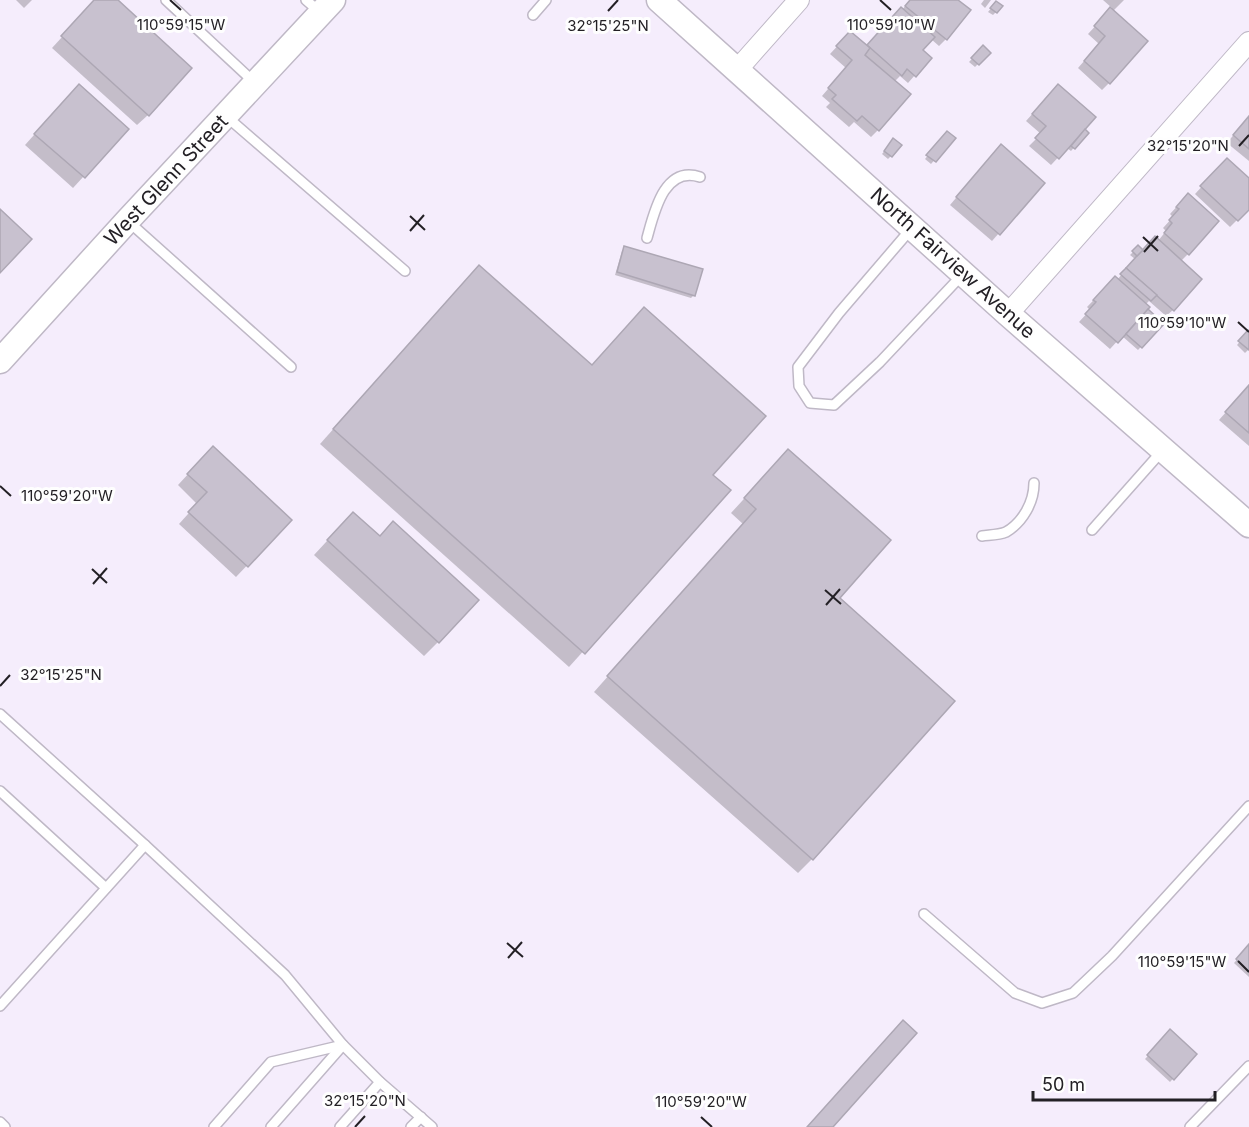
<svg xmlns="http://www.w3.org/2000/svg" width="1249" height="1127" font-family="Inter,sans-serif">
<style>
.shadow{fill:#0003}
.building{fill:#c8c1cf;stroke:#ada7b4;stroke-width:1.5}
.lines{fill:none;stroke-linecap:round;stroke-linejoin:round}
.service-casing{stroke:#bfb8c6;stroke-width:12}
.minor-casing{stroke:#bfb8c6;stroke-width:22}
.tertiary-casing{stroke:#bfb8c6;stroke-width:27}
.service{stroke:#fff;stroke-width:9}
.minor{stroke:#fff;stroke-width:20}
.tertiary{stroke:#fff;stroke-width:24}
.ticks{fill:none;stroke:#232025;stroke-width:2}
.labels{text-anchor:middle;dominant-baseline:central;stroke-width:6;stroke-linejoin:round;paint-order:stroke}
.street-label{font-size:20px;fill:#232025;stroke:#fefefe}
.ticks-label{font-size:15px;text-anchor:middle;fill:#232025;stroke:#fefefe;stroke-width:6;stroke-linejoin:round;paint-order:stroke}
</style>
<rect width="100%" height="100%" fill="#f5edfc"/>
<g class="shadow">
<path d="M16,0H32L24,8Z"/>
<path d="M96,0H116L148,115L137,125L52,48Z"/>
<path d="M910,0H955L946,39L939,46L931,39L921,51L930,58L908,83L900,76L894,82L878,130L871,137L854,122L849,127L826,107L830,103L822,96L846,68L830,54L843,40L866,47L894,16L902,10Z"/>
<path d="M984,0H991L985,8L981,4Z"/>
<path d="M1103,0H1124L1112,12L1109,83L1102,90L1078,68L1099,44L1088,34L1112,8Z"/>
<path d="M993,6L996,12L993,15L988,12Z"/>
<path d="M983,47L989,53L975,67L969,62Z"/>
<path d="M1051,93L1076,138L1078,139L1087,133L1071,151L1067,148L1051,165L1029,146L1041,134L1026,121Z"/>
<path d="M68,97L127,129L73,188L25,145Z"/>
<path d="M1249,116V161L1227,143Z"/>
<path d="M944,136L954,138L931,164L925,159Z"/>
<path d="M891,143V156L888,159L882,154Z"/>
<path d="M994,153L1043,183L992,241L950,205Z"/>
<path d="M1220,167L1249,180V208L1230,227L1195,194Z"/>
<path d="M1181,202L1188,254L1180,262L1173,310L1166,316L1149,301L1145,305L1139,317L1162,324L1138,350L1122,336L1110,349L1079,322L1090,310L1087,307L1115,278L1117,280L1135,259L1130,255L1135,250L1143,251L1158,241L1166,231L1163,228L1173,217L1170,214Z"/>
<path d="M625,248L694,295L691,298L615,275L622,251Z"/>
<path d="M465,281L711,475L729,490L569,667L320,444Z"/>
<path d="M1248,332L1249,349L1245,353L1237,345Z"/>
<path d="M1249,386V446L1219,420Z"/>
<path d="M788,451L838,598L812,859L798,873L594,692L743,524L731,513Z"/>
<path d="M202,459L290,520L236,577L179,524L197,504L178,485Z"/>
<path d="M393,523L438,642L424,656L314,555L339,528L379,537Z"/>
<path d="M1249,946V977L1234,963Z"/>
<path d="M1170,1032L1195,1054L1170,1082L1145,1059Z"/>
</g>
<g class="building">
<path d="M94,0H118L192,68L149,116L61,36Z"/>
<path d="M910,0H958L971,10L947,40L905,6Z"/>
<path d="M996,1L1003,6L997,13L990,8Z"/>
<path d="M901,7L935,37L923,50L932,58L916,77L907,69L902,76L867,45Z"/>
<path d="M1110,7L1148,41L1110,84L1084,61L1105,36L1094,26Z"/>
<path d="M850,31L870,48L865,55L911,94L879,131L862,116L857,121L832,99L836,95L828,88L852,60L836,46Z"/>
<path d="M983,45L991,53L979,65L971,58Z"/>
<path d="M79,84L129,129L85,178L34,134Z"/>
<path d="M1058,84L1096,117L1059,159L1035,138L1046,126L1032,114Z"/>
<path d="M1249,116V149L1233,135Z"/>
<path d="M1085,129L1089,133L1075,149L1071,146Z"/>
<path d="M947,131L956,138L936,162L926,155Z"/>
<path d="M893,138L902,145L892,157L884,151Z"/>
<path d="M1001,144L1045,183L1000,235L956,197Z"/>
<path d="M1227,158L1249,178V210L1238,221L1200,186Z"/>
<path d="M1188,193L1219,221L1189,255L1164,233L1172,223L1169,220L1179,209L1176,207Z"/>
<path d="M0,209L32,239L0,273Z"/>
<path d="M1155,236L1202,279L1174,311L1126,268Z"/>
<path d="M1138,245L1143,250L1137,256L1132,251Z"/>
<path d="M624,246L703,269L695,296L617,272Z"/>
<path d="M479,265L592,365L644,307L766,416L713,475L731,490L585,654L333,429Z"/>
<path d="M1126,268L1157,295L1151,301L1120,274Z"/>
<path d="M1115,276L1150,307L1118,343L1085,314L1096,302L1093,300Z"/>
<path d="M1148,309L1164,324L1142,348L1126,334Z"/>
<path d="M1248,330L1249,331V350L1238,341Z"/>
<path d="M1249,385V433L1225,412Z"/>
<path d="M213,446L292,520L248,567L188,512L207,492L187,474Z"/>
<path d="M788,449L891,540L840,598L955,701L813,860L607,676L756,509L744,498Z"/>
<path d="M353,512L380,536L393,521L479,600L439,643L327,540Z"/>
<path d="M1249,944V972L1236,959Z"/>
<path d="M903,1020L917,1033L833,1127H807Z"/>
<path d="M1170,1029L1197,1054L1174,1080L1147,1055Z"/>
</g>
<g class="lines">
<g class="service-casing">
<g id="service">
<path d="M166,0L254,82"/>
<path d="M306,0L321,13"/>
<path d="M533,15L546,0"/>
<path d="M227,117L405,271"/>
<path d="M129,222L291,367"/>
<path d="M911,229L839,313L798,367L799,386L810,403L834,405L880,362L962,275"/>
<path d="M647,238C654,213 664,165 700,177"/>
<path d="M1092,530L1162,451"/>
<path d="M982,536C989,535 999,535 1006,532C1023,522 1034,502 1034,483"/>
<path d="M0,714L145,845L285,975L343,1045L271,1127"/>
<path d="M0,791L106,888"/>
<path d="M924,914L1015,993L1042,1003L1073,993L1112,956L1249,806"/>
<path d="M0,1006L145,845"/>
<path d="M0,1122L5,1127"/>
<path d="M214,1127L271,1062L343,1045L380,1082L432,1127"/>
<path d="M340,1127L380,1082"/>
<path d="M411,1127L421,1117"/>
<path d="M1190,1127L1249,1066"/>
</g>
</g>
<g class="minor-casing">
<g id="minor">
<path d="M737,70L799,0"/>
<path d="M1008,314L1249,42"/>
</g>
</g>
<g class="tertiary-casing">
<g id="tertiary">
<path d="M659,0L1008,314L1249,525"/>
<path d="M0,361L128,220L333,0"/>
</g>
</g>
<use href="#service" class="service"/>
<use href="#minor" class="minor"/>
<use href="#tertiary" class="tertiary"/>
</g>
<path class="ticks" d="M170,0L181,10M880,0L891,10M608,11L618,0M1239,146L1249,135M410,216L425,230M410,231L424,215M1143,237L1158,251M1144,252L1158,236M1238,322L1249,332M0,486L11,496M92,569L107,583M93,584L107,568M825,590L841,604M826,605L840,589M0,686L10,675M507,943L523,957M508,958L522,942M1238,961L1249,972M701,1117L712,1127M355,1127L365,1116"/>
<g class="labels">
<g class="street-label">
<text transform="translate(166 180) rotate(-47)">West Glenn Street</text>
<text transform="translate(953 263) rotate(42)">North Fairview Avenue</text>
</g>
</g>
<g class="ticks-label">
<text x="181" y="30">110°59'15"W</text>
<text x="891" y="30">110°59'10"W</text>
<text x="608" y="31">32°15'25"N</text>
<text x="1188" y="151">32°15'20"N</text>
<text x="1182" y="328">110°59'10"W</text>
<text x="67" y="501">110°59'20"W</text>
<text x="61" y="680">32°15'25"N</text>
<text x="1182" y="967">110°59'15"W</text>
<text x="365" y="1106">32°15'20"N</text>
<text x="701" y="1107">110°59'20"W</text>
</g>
<path d="M1033 1091v9h182v-9" fill="none" stroke="#232025" stroke-width="3"/>
<text x="1042" y="1091" font-size="18" fill="#232025" stroke="#fefefe" stroke-width="4.5" paint-order="stroke">50 m</text>
</svg>
